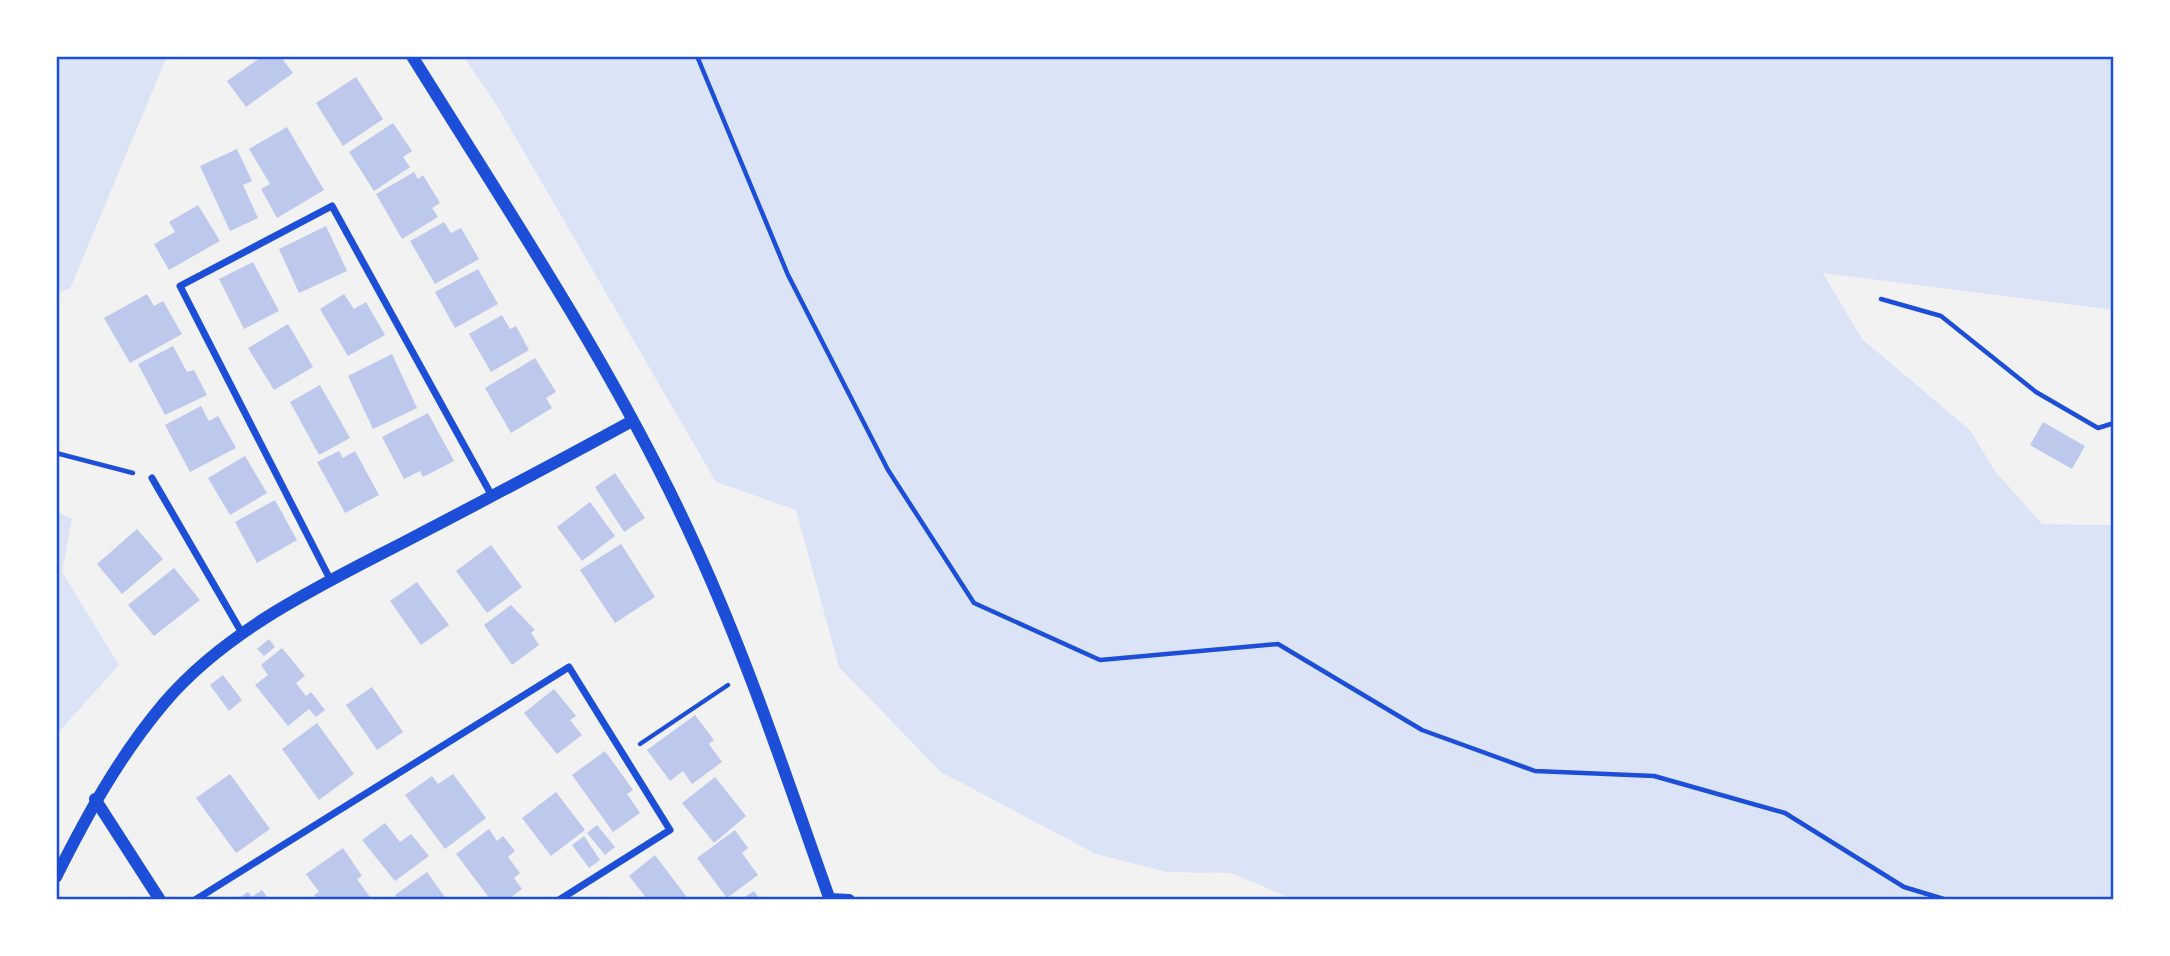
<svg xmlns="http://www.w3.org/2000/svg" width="2170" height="956" font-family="'Fira Sans Condensed',sans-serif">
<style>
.green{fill:#dbe4f7}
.building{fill:#bdc9ec}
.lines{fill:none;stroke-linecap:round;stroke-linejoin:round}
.path{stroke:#1d4ed8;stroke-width:4.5}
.minor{stroke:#1d4ed8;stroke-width:7}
.tertiary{stroke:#1d4ed8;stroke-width:12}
.neatline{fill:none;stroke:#1d4ed8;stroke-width:2.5}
</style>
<rect width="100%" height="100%" fill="#f2f2f2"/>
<g class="green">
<path d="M56,56H171L165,61L70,289L56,293Z"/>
<path d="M463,56H2114V310L1823,273L1862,339L1970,430L1995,471L2042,524L2114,525V900H1296L1231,873L1167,872L1096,854L941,772L839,667L796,510L716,482L496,104Z"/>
<path d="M56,511L72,519L62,572L119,665L56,735Z"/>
</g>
<g class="building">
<path d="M263,56H280L293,73L246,107L227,81Z"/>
<path d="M356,77L383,119L343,146L316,103Z"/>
<path d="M393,123L412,151L403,157L410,167L374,191L349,152Z"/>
<path d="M287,127L324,190L277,218L261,189L270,184L249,149Z"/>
<path d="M237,149L252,181L243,185L258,218L230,231L200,166Z"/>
<path d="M414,172L418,179L423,175L440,203L432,208L438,217L402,239L376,194Z"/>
<path d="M198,205L220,241L169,270L154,244L175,232L169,222Z"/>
<path d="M444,222L451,233L461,228L479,259L435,284L410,241Z"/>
<path d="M326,226L347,271L299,293L279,249Z"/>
<path d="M253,262L279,311L244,329L219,279Z"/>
<path d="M478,269L498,304L455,328L435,292Z"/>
<path d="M147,294L154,306L163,301L182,334L130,363L104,318Z"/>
<path d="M344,294L354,309L366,302L385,335L348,356L320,309Z"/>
<path d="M502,315L510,329L516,326L529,350L491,372L469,334Z"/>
<path d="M288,324L313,367L274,390L248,348Z"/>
<path d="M173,346L187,372L194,370L207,395L165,415L138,364Z"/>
<path d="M392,354L417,408L373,429L348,376Z"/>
<path d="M535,358L556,392L546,398L552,408L511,433L485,388Z"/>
<path d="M320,385L350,438L319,455L290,402Z"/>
<path d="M201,406L209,421L218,416L236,448L190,472L165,425Z"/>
<path d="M428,413L454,461L423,477L420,471L404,479L382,437Z"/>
<path d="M2043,422L2085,446L2072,469L2030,445Z"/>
<path d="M339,451L343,458L355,451L379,495L345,513L317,462Z"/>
<path d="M245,456L267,493L230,515L208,478Z"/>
<path d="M615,473L645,518L624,532L595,487Z"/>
<path d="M275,500L297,540L257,563L235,522Z"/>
<path d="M590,502L615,536L582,561L557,527Z"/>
<path d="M137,529L163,559L122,594L97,564Z"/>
<path d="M621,544L655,597L615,623L580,570Z"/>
<path d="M491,545L522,587L487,613L456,571Z"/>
<path d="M174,568L200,600L154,636L128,605Z"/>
<path d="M417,582L449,625L421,645L390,601Z"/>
<path d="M511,605L535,630L531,633L539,645L512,665L484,625Z"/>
<path d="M269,639L275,647L264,656L257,649Z"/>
<path d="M282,648L305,676L296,683L306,696L311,692L325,710L316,717L309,709L288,726L255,685L268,675L261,665Z"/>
<path d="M223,675L242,700L229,711L210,685Z"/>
<path d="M372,687L403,732L377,750L346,705Z"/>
<path d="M554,689L576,716L570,720L582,735L557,754L524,713Z"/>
<path d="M695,715L714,740L709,744L722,762L692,784L683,771L670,781L647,750Z"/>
<path d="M317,723L354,774L319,800L282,749Z"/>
<path d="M605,751L633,790L627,794L640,813L613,832L572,775Z"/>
<path d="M230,774L270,829L236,853L196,798Z"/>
<path d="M453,774L486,818L445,849L405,795L432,776L438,784Z"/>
<path d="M715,777L746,816L714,843L682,803Z"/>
<path d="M556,792L585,830L551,856L522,818Z"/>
<path d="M385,823L400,842L411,834L429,856L395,881L362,840Z"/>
<path d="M597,825L615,847L605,855L587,833Z"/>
<path d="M489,829L497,841L503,836L515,851L508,857L520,873L514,878L522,889L507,900H491L456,854Z"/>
<path d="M735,830L748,848L742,853L758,875L727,898L697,858Z"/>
<path d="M584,836L600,860L589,868L572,845Z"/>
<path d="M343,848L362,876L357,879L370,897L365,900H318L314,895L319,892L306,874Z"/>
<path d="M655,855L689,900H648L629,876Z"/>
<path d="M427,872L447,900H399L395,895Z"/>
<path d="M262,890L269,900H236L248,892L252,897Z"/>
<path d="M754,891L760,900H740Z"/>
</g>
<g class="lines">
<g class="path">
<path d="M697,56L788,275L888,470L974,603L1100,660L1278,644L1422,730L1535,771L1654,776L1785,813L1904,887L1947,900"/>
<path d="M1881,299L1941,316L2036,392L2098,428L2114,423"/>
<path d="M56,453L133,473"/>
<path d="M640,744L728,685"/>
</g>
<g class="minor">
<path d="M152,478L242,633"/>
<path d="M331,581L180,286L332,206L492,496"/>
<path d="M195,900L569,667L670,830L559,900"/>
</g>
<g class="tertiary">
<path d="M412,56C512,217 619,376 697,549C749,663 788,782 830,900"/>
<path d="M95,799L160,900"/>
<path d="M56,877C87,815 120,755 165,702C229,627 326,583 412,538C485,500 559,461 632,421"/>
<path d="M830,899L849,900"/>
</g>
</g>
<rect width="2170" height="956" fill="none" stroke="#ffffff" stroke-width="116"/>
<rect x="58" y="58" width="2054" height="840" class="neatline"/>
</svg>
